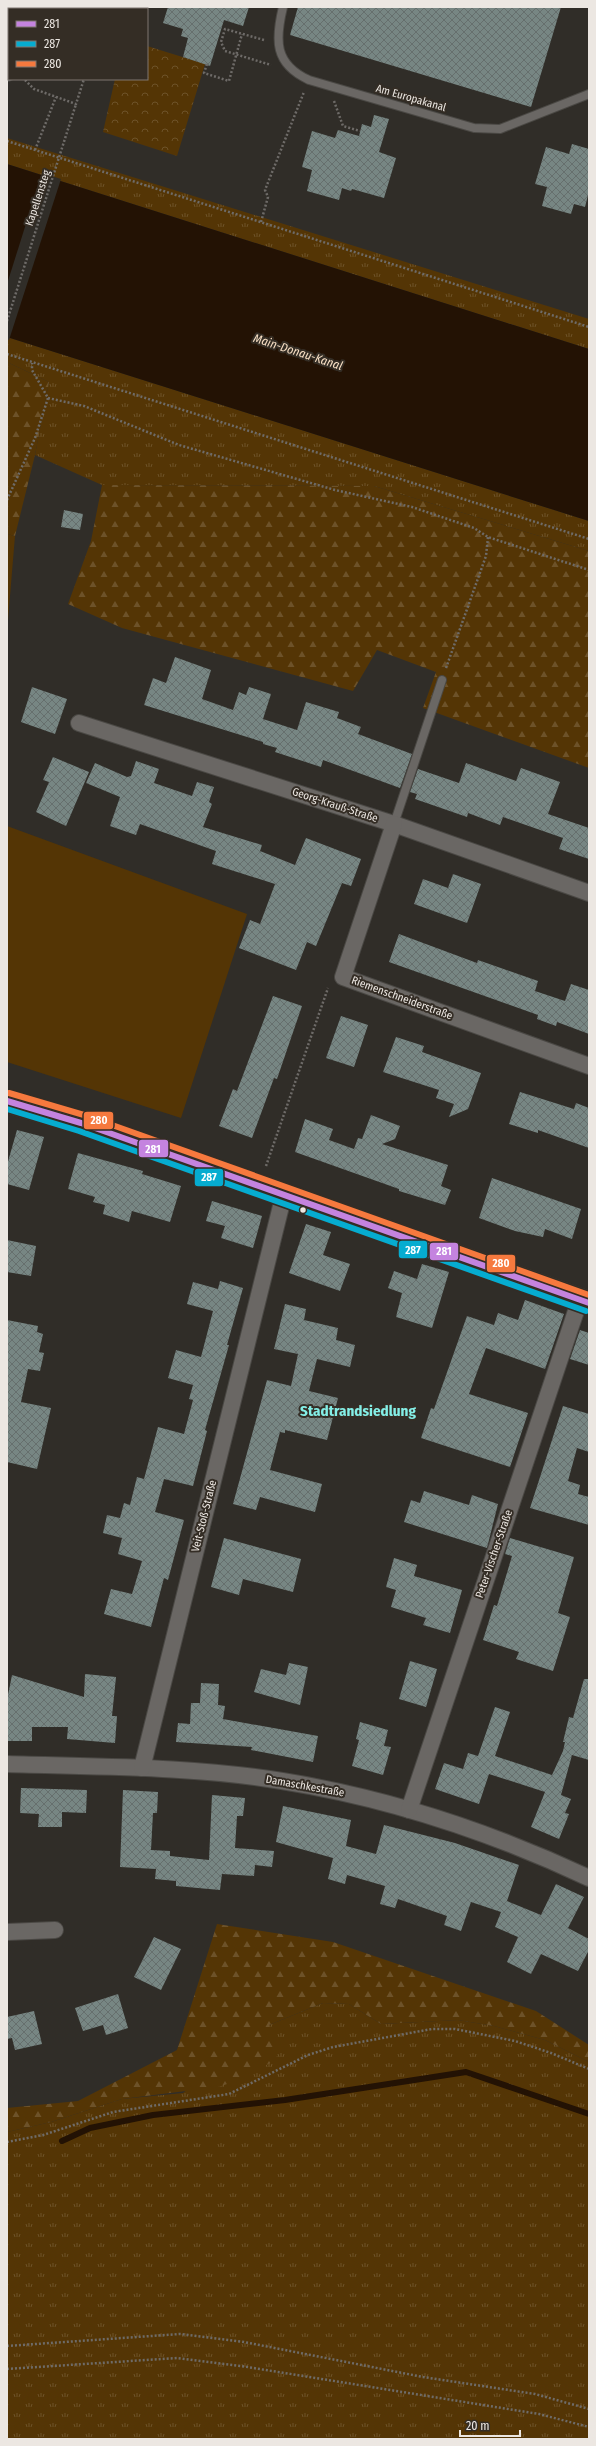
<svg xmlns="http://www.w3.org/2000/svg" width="596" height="2446" font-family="'Fira Sans Condensed',sans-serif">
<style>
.grass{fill:url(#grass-tufts)}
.forest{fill:url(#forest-firs)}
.park{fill:url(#park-crowns)}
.garden{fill:#543505}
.water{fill:#231204}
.pier{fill:#302d28}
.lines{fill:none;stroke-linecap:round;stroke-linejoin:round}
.stream{stroke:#231204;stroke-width:6}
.building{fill:url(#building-cross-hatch)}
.lane-casing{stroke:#4a4844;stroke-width:10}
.street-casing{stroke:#4a4844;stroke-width:18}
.secondary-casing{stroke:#4a4844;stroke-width:24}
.path{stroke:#6e6b68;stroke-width:2.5;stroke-dasharray:2 2;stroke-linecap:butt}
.lane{stroke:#6a6764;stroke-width:8}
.street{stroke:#6a6764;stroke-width:16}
.secondary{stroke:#706b65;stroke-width:22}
.path-bridge{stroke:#6e6b68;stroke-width:2.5;stroke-dasharray:2 2;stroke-linecap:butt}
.bus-1-casing{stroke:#342d25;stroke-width:9}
.bus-2-casing{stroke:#342d25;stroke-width:9}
.bus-3-casing{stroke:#342d25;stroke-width:9}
.bus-1{stroke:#c483df;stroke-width:6}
.bus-2{stroke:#06acd0;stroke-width:6}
.bus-3{stroke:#f6793e;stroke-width:6}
.bus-dot{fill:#ece7e2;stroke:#342d25;stroke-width:1.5}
.labels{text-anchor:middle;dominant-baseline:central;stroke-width:4;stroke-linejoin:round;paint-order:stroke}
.street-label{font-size:11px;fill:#ece7e2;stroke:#342d25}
.water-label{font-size:12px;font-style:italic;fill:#f9e0c5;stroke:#342d25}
.district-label{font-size:15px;font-weight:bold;fill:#84efe7;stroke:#342d25}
.line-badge{stroke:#342d25;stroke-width:1.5}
.badge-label{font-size:11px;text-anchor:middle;font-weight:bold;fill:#fff}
</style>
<defs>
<pattern id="grass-tufts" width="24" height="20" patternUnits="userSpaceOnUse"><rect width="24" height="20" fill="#543505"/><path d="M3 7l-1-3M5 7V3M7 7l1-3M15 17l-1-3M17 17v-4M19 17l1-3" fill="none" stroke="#6d5229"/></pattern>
<pattern id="forest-firs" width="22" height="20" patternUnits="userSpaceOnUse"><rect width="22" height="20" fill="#543505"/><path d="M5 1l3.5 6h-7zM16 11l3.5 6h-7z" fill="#6d5229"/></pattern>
<pattern id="park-crowns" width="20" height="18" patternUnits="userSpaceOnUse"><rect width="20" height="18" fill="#543505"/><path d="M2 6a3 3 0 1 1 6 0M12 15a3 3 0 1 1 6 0" fill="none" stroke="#6d5229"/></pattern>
<pattern id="building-cross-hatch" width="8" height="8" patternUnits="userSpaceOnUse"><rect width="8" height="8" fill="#778683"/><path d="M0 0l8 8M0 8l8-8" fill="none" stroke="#666f6d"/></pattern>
</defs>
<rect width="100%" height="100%" fill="#302d28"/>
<g class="grass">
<path d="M7,138L589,319V349L7,164Z"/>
<path d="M7,337L589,521V551L374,486L102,485L35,455L49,382L7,362Z"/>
<path d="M323,2003L349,2004L381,2024L458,2020L494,2026L545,2040L589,2062V2439H7V2132L51,2122L122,2099L183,2093L269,2025Z"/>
</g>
<g class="forest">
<path d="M7,362L49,382L35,455L15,536L7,534Z"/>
<path d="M102,485L374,486L589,551V768L423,708L436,672L377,650L353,691L122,628L68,604L91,541Z"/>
<path d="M217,1924L333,1942L536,2011L589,2045V2062L545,2040L494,2026L458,2020L381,2024L349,2004L323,2003L269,2025L278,2059L236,2081L218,2087L122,2099L51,2122L7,2132V2108L78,2101L177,2050Z"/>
</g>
<path class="park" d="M147,46L205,64L177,156L103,132L115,79H147Z"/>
<g class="garden">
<path d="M7,534L15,536L7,632Z"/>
<path d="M7,826L247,914L181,1118L7,1062Z"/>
</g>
<path class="water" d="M7,164L589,349V521L7,337Z"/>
<path class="pier" d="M42,173L61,179L9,340L7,339V284Z"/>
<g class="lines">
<path class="stream" d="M62,2141L90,2128L153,2115L285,2100L466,2072L589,2114"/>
</g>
<g class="building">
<path d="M168,7H249L243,26L224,20L210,66L183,57L188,38L181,36L183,29L163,23Z"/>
<path d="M298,7H561L531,107L290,35Z"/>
<path d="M374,115L389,119L379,152L396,158L384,198L352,189L351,191L342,188L339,200L307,191L312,170L302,167L312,131L335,138L338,130L359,136L362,124L371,127Z"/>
<path d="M572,144L589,149V191L585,207L574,204L571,214L542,206L547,187L535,184L546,147L569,154Z"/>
<path d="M64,510L83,514L80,530L61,527Z"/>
<path d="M175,657L211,670L202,699L233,710L239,692L246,695L249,687L271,694L263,719L297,730L306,702L339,712L337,718L361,727L358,734L412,754L400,788L323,760L321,767L275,752L277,748L263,744V742L144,705L153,678L166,683Z"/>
<path d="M32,687L67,699L55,734L21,722Z"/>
<path d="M53,757L89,772L66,826L36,812L49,782L43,780Z"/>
<path d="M136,761L159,769L154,783L192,796L197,782L214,787L209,802L212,804L203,827L262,845L260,851L295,865L306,838L361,859L351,886L342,883L316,946L307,942L296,970L239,948L250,920L260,924L275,884L212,864L216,851L140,824L136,835L110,826L120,797L86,783L95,763L127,777L131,776Z"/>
<path d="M466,763L516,781L521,768L560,782L548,814L589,828V859L559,849L563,838L503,817L500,825L468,813L467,817L415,799L417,794L410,792L418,769L459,783Z"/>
<path d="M453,874L481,884L467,923L414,904L423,879L448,888Z"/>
<path d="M399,934L477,963L478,960L538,981L535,991L565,1001L571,984L589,990V1034L557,1022L556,1026L537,1019L538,1015L389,962Z"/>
<path d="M273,996L302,1006L277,1079L274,1078L252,1138L219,1126L233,1089L237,1091Z"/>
<path d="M341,1016L368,1025L354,1067L326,1058Z"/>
<path d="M396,1037L424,1046L422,1052L481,1073L468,1109L449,1117L454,1104L436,1098L439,1090L383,1072Z"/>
<path d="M520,1092L574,1109L576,1103L589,1108V1148L538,1130V1133L509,1124Z"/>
<path d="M371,1115L400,1126L395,1139L382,1144L448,1165L441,1186L451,1190L445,1205L399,1191V1189L295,1152L305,1119L333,1129L329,1140L354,1149L358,1138L362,1139Z"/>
<path d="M17,1130L44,1137L29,1190L7,1184V1165Z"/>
<path d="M78,1153L143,1171L142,1174L181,1186L170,1222L132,1211L129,1222L103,1214L105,1205L93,1202L95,1197L68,1189Z"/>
<path d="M492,1178L581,1209L572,1239L545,1229L543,1237L515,1231L479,1218Z"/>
<path d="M212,1201L262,1216L253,1248L221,1238L225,1226L206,1221Z"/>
<path d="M306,1224L331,1232L323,1255L350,1264L340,1291L289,1273Z"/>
<path d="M7,1240L36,1246L31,1276L7,1272Z"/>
<path d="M422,1264L449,1272L432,1328L396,1317L402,1293L388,1288L394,1271L417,1279Z"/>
<path d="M220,1281L243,1288L227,1345H229L205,1430L207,1431L193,1486L164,1479L155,1512L184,1520L168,1580L164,1578L151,1627L104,1614L111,1589L132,1594L142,1561L118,1554L122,1538L103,1533L107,1515L120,1518L124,1503L130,1505L137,1477L144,1479L158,1427L184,1434L193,1400L189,1399L193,1385L168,1378L176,1350L201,1357L213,1311L187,1304L193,1282L218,1289Z"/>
<path d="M525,1300L564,1314L545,1369L486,1348L469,1394L528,1413L510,1467L421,1438L431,1408L434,1409L467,1316L494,1325L498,1313L518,1320Z"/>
<path d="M285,1304L306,1309L304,1320L338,1328L336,1340L355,1345L350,1367L317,1359L309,1391L338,1398L327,1440L285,1430V1433L280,1432L270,1470L322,1484L315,1512L260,1497L256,1510L233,1504L267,1380L291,1386L298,1354L274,1349Z"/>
<path d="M7,1320L38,1326L37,1332L43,1334L39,1352L44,1353L40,1371L28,1369L21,1402L51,1408L37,1469L7,1462Z"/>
<path d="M580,1330L589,1333V1365L570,1359Z"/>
<path d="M563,1406L589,1414V1452L577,1448L568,1481L580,1485L578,1494L589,1497V1525L530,1508Z"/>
<path d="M424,1491L469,1505L472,1495L498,1504L487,1548L404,1522L411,1500L420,1503Z"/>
<path d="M224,1538L301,1559L293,1592L243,1579L239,1595L211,1587Z"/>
<path d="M510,1538L574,1557L558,1613L570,1617L553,1671L516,1659L519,1652L483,1640L494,1605L497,1606L512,1556L505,1554Z"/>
<path d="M394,1558L417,1565L414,1576L462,1590L450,1633L423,1625L426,1618L391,1607L396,1590L386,1587Z"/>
<path d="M410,1661L437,1669L426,1707L399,1699Z"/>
<path d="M289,1663L308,1667L300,1705L254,1692L261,1669L286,1675Z"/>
<path d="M85,1674L116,1677L112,1716H117L115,1743L67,1739L68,1727H32V1741H7V1700L12,1675L84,1697Z"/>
<path d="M584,1679H589V1760L572,1755L561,1795L571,1799L565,1813L569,1814L559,1839L531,1827L545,1792L489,1774L479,1804L435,1789L444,1763L463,1769L468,1753L478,1756L495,1707L510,1712L495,1756L552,1775L563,1751L565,1742H563L569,1717L573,1718Z"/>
<path d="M201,1683L219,1684L218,1705L225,1706L223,1719L318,1736L313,1762L251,1750L252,1747L176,1742L178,1723L190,1724L191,1703H200Z"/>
<path d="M360,1722L388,1730L384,1746L391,1747L383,1775L352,1766L359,1740L356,1739Z"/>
<path d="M21,1788L87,1790L86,1813L62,1812V1827H38L39,1814L20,1813Z"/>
<path d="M123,1790L158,1792L157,1813H153L151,1850L170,1851V1856L209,1860L212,1795L245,1798L243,1816H237L235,1848L274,1851L272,1867L255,1865L254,1876L222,1874L220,1890L176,1886V1881L155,1879L156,1869L120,1867Z"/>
<path d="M283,1806L351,1820L346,1846L376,1854L384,1825L455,1843L519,1865L507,1901L541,1915L556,1884L584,1897L568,1928L589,1939V1950L578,1971L541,1954L531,1974L507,1962L518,1937L495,1927L501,1912L471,1902L461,1931L444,1925L447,1916L398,1899L395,1908L380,1904L385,1886L347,1875L345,1884L328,1879L333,1858L276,1842Z"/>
<path d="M154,1937L181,1949L161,1990L134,1977Z"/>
<path d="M118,1994L128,2028L106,2035L103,2025L83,2031L75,2008Z"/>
<path d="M34,2011L42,2044L15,2050L12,2038L7,2039V2017Z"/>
</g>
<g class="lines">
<g class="lane-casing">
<g id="lane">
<path d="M283,7C275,40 274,64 309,80L474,128L500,129L589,94"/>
<path d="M394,824L442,680"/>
</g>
</g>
<g class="street-casing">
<g id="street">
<path d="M54,9L55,7"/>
<path d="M7,73L9,72"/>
<path d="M79,723L394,824L589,893"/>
<path d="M394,824L343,977L589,1066"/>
<path d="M7,1764C98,1767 191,1766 282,1781C388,1798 491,1832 589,1878"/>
<path d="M142,1768L284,1194"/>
<path d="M409,1810L580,1299"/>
<path d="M7,1932L55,1930"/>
</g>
</g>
<g class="secondary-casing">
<path id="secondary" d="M7,1101L81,1123L589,1303"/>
</g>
<g class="path">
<path d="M106,9L107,7"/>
<path d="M264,40L225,29L221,42L225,51L271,65"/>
<path d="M207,64L204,73L229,81L242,34"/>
<path d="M25,80L34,89L76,104L84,79"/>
<path d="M334,101L343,126L360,131"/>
<path d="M7,141L589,327"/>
<path d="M35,150L56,97"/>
<path d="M261,222L268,197L265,190L304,92"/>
<path d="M7,354L589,539"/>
<path d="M48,398L84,406L179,445L335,490L412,507L474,528L488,537L589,570"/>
<path d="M7,500L35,438L48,398L32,370V363"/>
<path d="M446,668L486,556L488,537"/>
<path d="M266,1166L328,988"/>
<path d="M7,2142L43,2135L113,2112L229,2094L308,2055L333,2047L432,2029H455L515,2041L551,2053L589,2069"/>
<path d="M7,2346L180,2334L244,2342L423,2377L535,2394L589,2409"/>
<path d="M7,2369L177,2358L241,2366L539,2414L589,2427"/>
</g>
<use href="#lane" class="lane"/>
<use href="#street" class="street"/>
<use href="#secondary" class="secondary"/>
<path class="path-bridge" d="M7,321L76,104"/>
<g class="bus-1-casing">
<path id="bus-1" d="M7,1101L81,1123L589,1303"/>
</g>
<g class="bus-2-casing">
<path id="bus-2" d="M7,1109L79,1131L586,1311"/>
</g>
<g class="bus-3-casing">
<path id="bus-3" d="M9,1093L84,1115L589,1295"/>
</g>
<use href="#bus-1" class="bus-1"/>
<use href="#bus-2" class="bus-2"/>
<use href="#bus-3" class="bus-3"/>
</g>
<circle class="bus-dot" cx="303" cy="1210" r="3.5"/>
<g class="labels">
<g class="street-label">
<text transform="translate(411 98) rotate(16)">Am Europakanal</text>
<text transform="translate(38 198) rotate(-72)">Kapellensteg</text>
<text transform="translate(335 805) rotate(18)">Georg-Krauß-Straße</text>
<text transform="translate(402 998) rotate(20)">Riemenschneiderstraße</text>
<text transform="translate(204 1516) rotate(-76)">Veit-Stoß-Straße</text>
<text transform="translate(494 1554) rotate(-71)">Peter-Vischer-Straße</text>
<text transform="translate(305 1786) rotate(10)">Damaschkestraße</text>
</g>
<g class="water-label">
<text transform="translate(298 352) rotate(18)">Main-Donau-Kanal</text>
</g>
<g class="district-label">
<text x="358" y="1411">Stadtrandsiedlung</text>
</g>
</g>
<g class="line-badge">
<rect x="83" y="1111" width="31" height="19" rx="4" fill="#f6793e"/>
<rect x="138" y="1139" width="31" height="19" rx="4" fill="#c483df"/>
<rect x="194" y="1168" width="30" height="19" rx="4" fill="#06acd0"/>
<rect x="398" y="1240" width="30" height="19" rx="4" fill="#06acd0"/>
<rect x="429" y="1242" width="30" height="19" rx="4" fill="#c483df"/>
<rect x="486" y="1254" width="30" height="19" rx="4" fill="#f6793e"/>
</g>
<g class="badge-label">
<text x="99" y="1124">280</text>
<text x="153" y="1153">281</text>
<text x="209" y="1181">287</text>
<text x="413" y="1254">287</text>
<text x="444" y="1255">281</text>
<text x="501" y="1267">280</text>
</g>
<rect width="596" height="2446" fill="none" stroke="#ece7e2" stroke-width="16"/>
<rect x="8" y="8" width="140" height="72" fill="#342d25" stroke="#7e7771"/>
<rect x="16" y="21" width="20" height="6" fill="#c483df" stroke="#7e7771"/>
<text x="44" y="28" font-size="12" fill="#ece7e2">281</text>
<rect x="16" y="41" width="20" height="6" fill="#06acd0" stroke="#7e7771"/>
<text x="44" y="48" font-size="12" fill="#ece7e2">287</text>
<rect x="16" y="61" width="20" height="6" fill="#f6793e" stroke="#7e7771"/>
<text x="44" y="68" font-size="12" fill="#ece7e2">280</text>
<path d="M460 2430v6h60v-6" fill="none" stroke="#ece7e2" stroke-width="2"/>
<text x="466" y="2430" font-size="12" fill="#ece7e2" stroke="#342d25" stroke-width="3" paint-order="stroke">20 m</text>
</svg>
